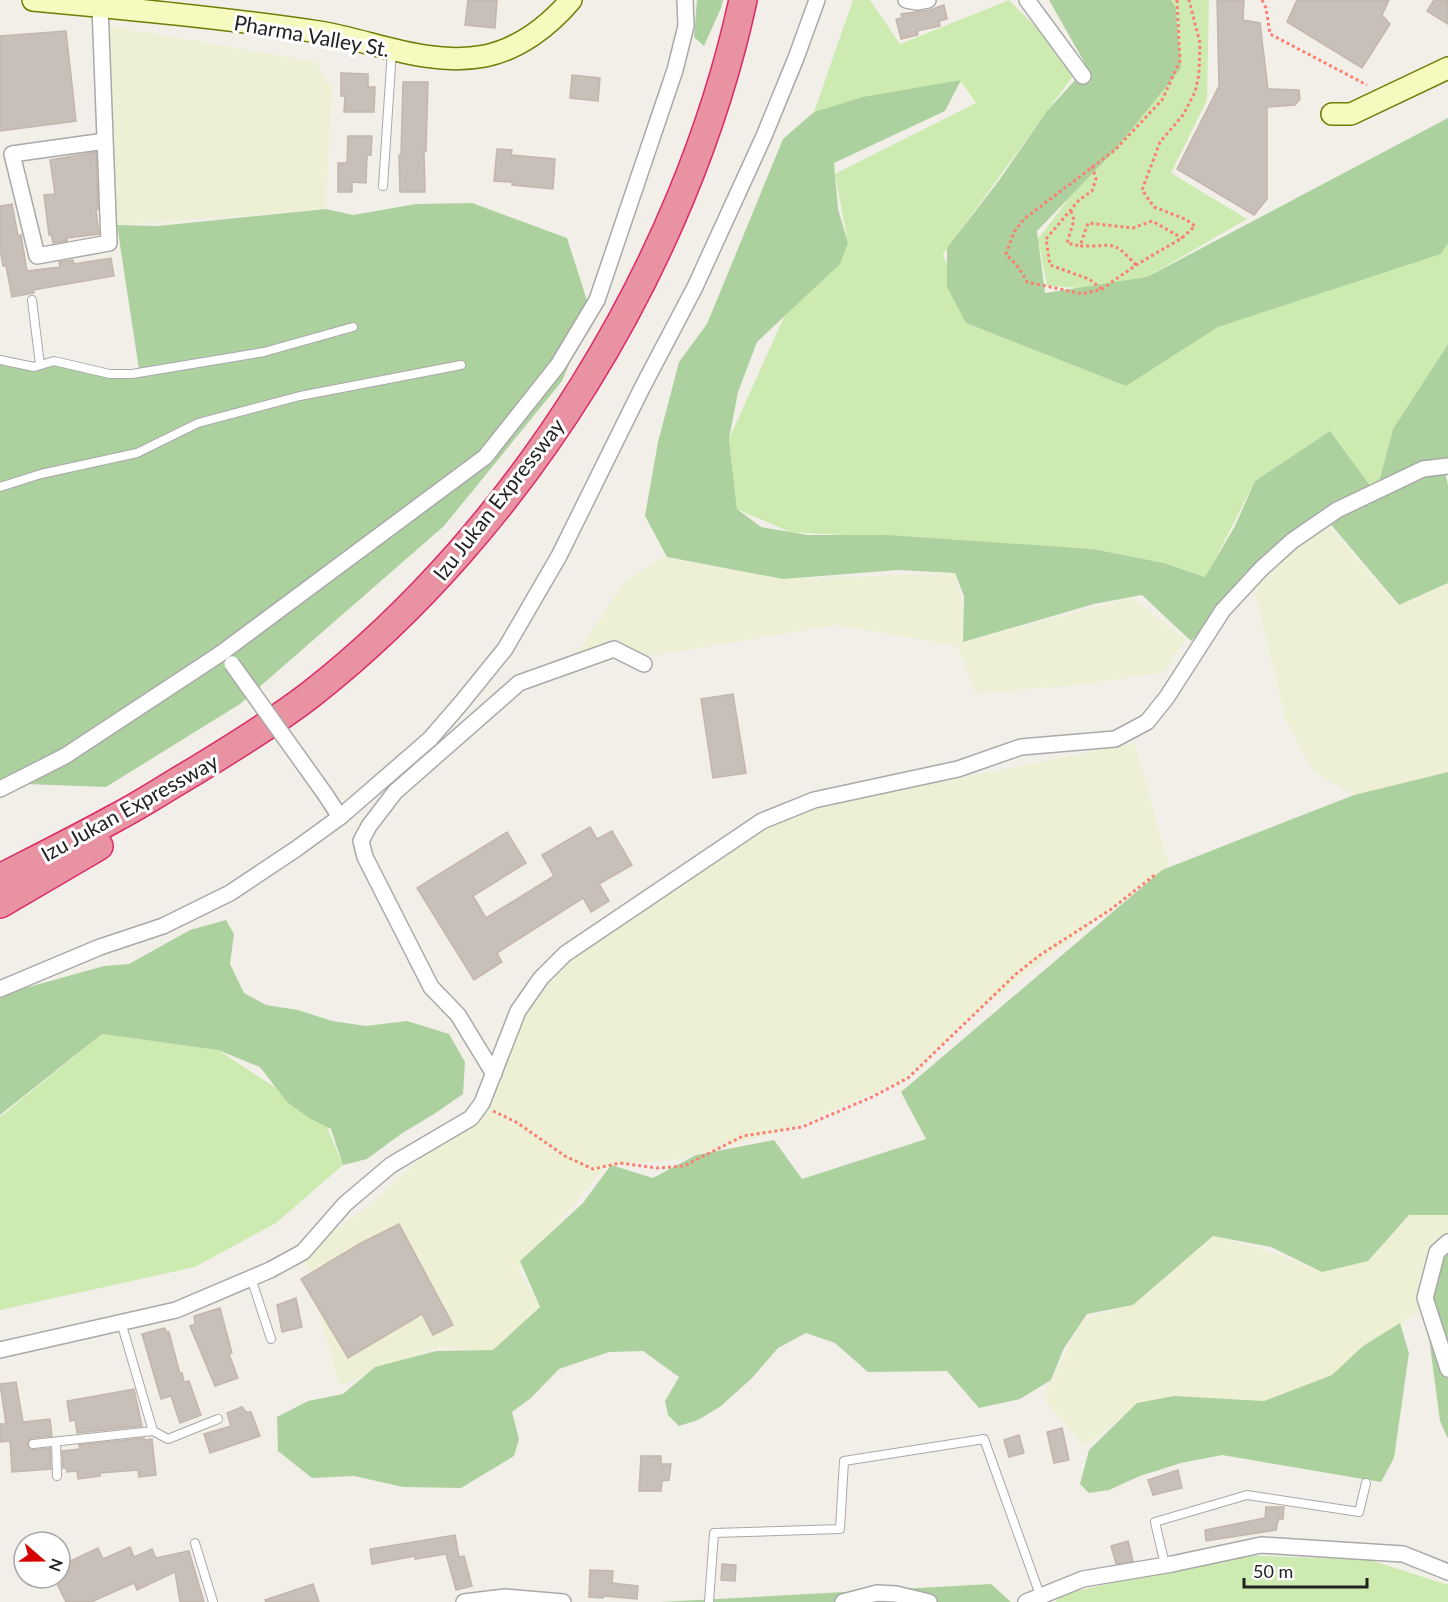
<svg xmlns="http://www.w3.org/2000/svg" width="1448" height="1602" font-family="Lato,sans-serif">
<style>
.farmland{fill:#eef0d5}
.grass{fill:#cdebb0}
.forest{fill:#add19e}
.building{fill:#c7bfb8;stroke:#c4b6ab;stroke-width:1.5}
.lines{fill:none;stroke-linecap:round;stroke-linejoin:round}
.lane-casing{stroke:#a9a9a9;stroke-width:10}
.street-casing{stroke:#a9a9a9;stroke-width:18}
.secondary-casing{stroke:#707d05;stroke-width:24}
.highway-casing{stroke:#dc2a67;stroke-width:30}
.path{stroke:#fa8072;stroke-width:3;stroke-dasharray:3 3;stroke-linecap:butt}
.lane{stroke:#fff;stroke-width:8}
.street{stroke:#fff;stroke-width:15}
.secondary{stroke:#f7fabf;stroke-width:21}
.highway{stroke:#e892a2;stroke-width:27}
.street-bridge-casing{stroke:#a9a9a9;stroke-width:18;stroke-linecap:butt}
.street-bridge{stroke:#fff;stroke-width:15}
.labels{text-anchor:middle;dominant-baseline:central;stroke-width:6;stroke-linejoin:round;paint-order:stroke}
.street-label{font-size:21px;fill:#222;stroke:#fff}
</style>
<rect width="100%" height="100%" fill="#f2efe9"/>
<g class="farmland">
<path d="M109,26L316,62L332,87L326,209L112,226Z"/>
<path d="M1329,526L1398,606L1448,584V772L1354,795L1313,771L1285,718L1249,570Z"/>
<path d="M662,557L783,579L955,573L971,640L1132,597L1185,640L1165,672L1086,684L976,694L957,646L836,625L656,655H576L623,583Z"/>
<path d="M1135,743L1169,865L969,1018L908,1078L792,1128L681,1159L606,1166L519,1270L540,1307L493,1351L438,1347L339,1386L303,1252L366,1208L482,1103L509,1035L582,943L779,814Z"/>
<path d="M1407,1211L1448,1215V1245L1425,1309L1407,1319L1346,1379L1264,1401L1129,1411L1085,1447L1046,1402L1047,1389L1083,1319L1133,1305L1213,1236L1270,1251L1317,1270Z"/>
</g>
<g class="grass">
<path d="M853,0H870L900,44L1009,0L1078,69L943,254L966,323L1126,386L1217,327L1440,254L1448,227V344L1393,429L1376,493L1330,431L1255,481L1206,577L1164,563L1093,549L790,532L737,509L729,439L784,317L848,243L835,174L976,103L960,80L814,112Z"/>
<path d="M1170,0H1209L1207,100L1171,173L1247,219L1147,277L1102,289L1047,286L1038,239L1180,52L1177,11Z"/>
<path d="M102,1034L218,1050L279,1090L327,1127L343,1165L276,1223L195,1267L0,1310V1117Z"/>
<path d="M1239,1555L1370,1560L1448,1585V1602H1056L1059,1595Z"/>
</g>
<g class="forest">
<path d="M697,0H723L721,8L704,46L694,37Z"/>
<path d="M1049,0H1171L1176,8L1181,68L1115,150L1037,231L1045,293L1147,277L1448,118V243L1441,254L1218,327L1126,386L966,323L947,287V248L1000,179L1047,111L1087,67Z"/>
<path d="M961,80L945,111L834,163L838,209L848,243L840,264L757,342L738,392L729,439L737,509L761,527L808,535H887L1093,549L1164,563L1205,577L1235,526L1255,481L1330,431L1375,492L1270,561L1191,641L1142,595L1094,604L963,642L964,596L955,573L898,570L783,579L667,557L645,516L658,442L679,362L707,324L783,139L814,112L863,97Z"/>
<path d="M472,203L567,238L591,313L562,381L444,526L240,704L106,787L0,783V360L40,365H74L140,376L117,225L158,226L326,209L353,215L416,204Z"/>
<path d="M1448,344V461L1443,463L1448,485V583L1399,605L1328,521L1376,493L1393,429Z"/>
<path d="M1448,772V1215H1409L1368,1261L1322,1272L1271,1247L1213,1236L1133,1305L1087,1314L1064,1348L1051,1380L1020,1399L979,1408L947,1371L868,1372L835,1343L806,1333L778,1348L752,1378L721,1406L698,1420L679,1426L668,1415L665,1401L679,1377L643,1351L609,1352L559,1369L531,1398L512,1412L519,1439L514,1456L461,1488L403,1487L354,1476L312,1478L278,1451L277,1417L308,1401L343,1394L375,1367L436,1351L493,1350L540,1307L520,1261L583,1203L611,1165L653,1178L696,1155L774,1140L802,1179L926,1139L901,1092L1162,870L1354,795Z"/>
<path d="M226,920L234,934L230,964L244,993L266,1005L298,1010L332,1021L366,1026L407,1021L449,1034L465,1062L463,1094L434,1114L401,1134L367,1159L343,1165L331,1129L309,1118L287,1102L260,1067L218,1050L102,1034L0,1115V995L104,966L129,964L190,930Z"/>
<path d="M1448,1241V1439L1440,1421L1424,1300Z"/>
<path d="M1400,1323L1409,1353L1394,1458L1381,1482L1222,1455L1181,1463L1140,1476L1109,1490L1089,1493L1080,1484L1089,1450L1137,1403L1174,1396L1264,1401L1332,1375L1363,1346Z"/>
<path d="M991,1584L1011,1602H661Z"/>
</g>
<g class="building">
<path d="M468,0H497L495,28L465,25Z"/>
<path d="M1217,0H1244L1243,20L1260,23L1268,89L1299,90L1300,99L1295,105L1267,107V199L1254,215L1177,169L1219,86Z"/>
<path d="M1297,0H1389L1382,15L1390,24L1362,68L1287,22Z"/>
<path d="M1434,0H1448V24L1427,11Z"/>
<path d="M944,5L947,19L939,21L940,26L917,31L918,35L901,39L896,19L902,18L901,14L930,10Z"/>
<path d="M66,31L76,121L0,131V36Z"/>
<path d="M341,73L368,74V87H375L374,112H344L345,96H341Z"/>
<path d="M572,75L600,78L598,101L570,98Z"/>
<path d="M403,82H428L426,151H424L425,192H400L399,155H401Z"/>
<path d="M348,136H372L371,155H367L366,183L352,182V192H338V163H347Z"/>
<path d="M497,149L512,150L511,155L555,159L553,189L512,185V182L494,181Z"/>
<path d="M96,152L98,209L96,210L99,234L67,238V241L53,243L51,234L49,235L44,195L55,194L50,160Z"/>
<path d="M12,204L18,236L21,235L27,271L60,267L59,262L73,260L74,264L111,258L114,276L33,290L34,293L12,297L6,266H3L0,248V206Z"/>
<path d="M733,694L746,773L713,778L701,699Z"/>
<path d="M590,827L597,839L612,831L632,865L599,884L609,901L591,912L583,898L497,953L502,962L474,980L417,888L507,832L526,863L473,896L486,918L554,876L542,855Z"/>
<path d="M399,1224L453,1325L433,1335L422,1314L348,1358L301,1279L361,1243Z"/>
<path d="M296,1298L302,1327L282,1332L277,1305Z"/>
<path d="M220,1308L232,1353L229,1354L238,1378L215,1386L190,1326L195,1324L194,1316Z"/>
<path d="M164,1328L168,1333L169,1332L180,1374L182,1373L184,1382L189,1381L201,1415L180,1423L171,1396L161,1399L142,1334Z"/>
<path d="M16,1382L23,1422L50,1419L52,1436L32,1438L27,1444L31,1450L50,1448L51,1469L12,1472L10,1441L0,1442V1424H6L0,1384Z"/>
<path d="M134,1389L142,1426L77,1433L75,1420L70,1421L67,1401Z"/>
<path d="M242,1407L246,1412H251L260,1436L210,1453L204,1434L231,1426L227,1413Z"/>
<path d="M1062,1428L1069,1460L1054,1463L1047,1432Z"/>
<path d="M1019,1435L1024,1453L1009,1457L1004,1440Z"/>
<path d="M144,1438L145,1440L152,1439L156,1475L139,1477L138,1470L100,1473V1476L78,1479L77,1471L67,1472L66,1468H63L62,1451L80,1449L79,1445Z"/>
<path d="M641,1456H661V1464H671L669,1480L662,1481L661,1491H639Z"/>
<path d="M1178,1470L1182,1488L1153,1495L1148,1480Z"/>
<path d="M1266,1507H1284L1283,1519L1278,1520L1276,1530L1206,1541L1205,1530L1265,1518Z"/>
<path d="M455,1535L459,1557L464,1556L472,1586L456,1590L446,1554L415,1559V1556L372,1564L370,1549Z"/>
<path d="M1128,1541L1133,1561L1116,1564L1111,1546Z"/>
<path d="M130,1547L134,1557L152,1549L156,1558L189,1551L204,1602H180L175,1572L137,1590L134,1583L91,1602H66L54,1578H60V1566L98,1548L103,1559Z"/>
<path d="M722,1564L736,1565L735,1581L721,1580Z"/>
<path d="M590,1570L613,1571L612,1583L638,1586L637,1599L604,1596L603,1598L589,1597Z"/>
<path d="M313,1584L319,1602H266L265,1600Z"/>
</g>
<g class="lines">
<g class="lane-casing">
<g id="lane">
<path d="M383,186L392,50"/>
<path d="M32,300L40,365"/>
<path d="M0,360L34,367L54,361L110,374H132L264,352L353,327"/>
<path d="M0,487L41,474L137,453L198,423L300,396L461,365"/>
<path d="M251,1278L271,1339"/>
<path d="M121,1322L153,1431L168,1439L218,1419"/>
<path d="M56,1442L57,1476"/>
<path d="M33,1444L153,1431"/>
<path d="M195,1543L213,1602"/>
<path d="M1165,1565L1155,1522L1247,1495L1359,1512L1366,1483"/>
<path d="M709,1602L714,1533L840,1529L844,1461L984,1439L1040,1595"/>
</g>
</g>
<g class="street-casing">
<g id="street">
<path d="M906,0L917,2L928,0"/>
<path d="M1027,0L1083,76"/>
<path d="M100,6L109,243L37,256L12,154L105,141"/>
<path d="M0,789L65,756L220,654L485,457L558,365L597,300L675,70L686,26L685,0"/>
<path d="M325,794L340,817"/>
<path d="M0,989L100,947L163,926L230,893L296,849L340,817L430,739L462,702L505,649L559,556L642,388L695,287L764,136L796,58L817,0"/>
<path d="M494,1074L458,1015L431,987L365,857L361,841L369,826L395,792L519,683L614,649L644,664"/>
<path d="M1448,1242L1437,1252L1425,1298L1448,1369"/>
<path d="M0,1350L176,1310L270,1270L303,1252L345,1204L391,1165L471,1118L482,1103L518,1011L541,978L565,954L762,821L814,800L958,769L1021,747L1115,739L1147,722L1167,697L1223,610L1262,568L1292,541L1337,510L1423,469L1448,466"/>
<path d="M464,1602L505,1597L563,1602"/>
<path d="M843,1602L877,1593L896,1594L929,1602"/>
<path d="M1026,1602L1083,1579L1172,1564L1261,1545L1403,1554L1448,1572"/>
</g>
</g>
<g class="secondary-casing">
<g id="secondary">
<path d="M33,0C129,9 224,18 319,32C374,41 428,67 485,56C519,49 549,26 571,0"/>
<path d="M1332,114H1351L1448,68"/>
</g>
</g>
<g class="highway-casing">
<g id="highway">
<path d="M0,878C39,858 79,838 117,817C144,803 169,786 195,771C234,747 273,723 310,695C522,529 686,263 743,0"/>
<path d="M0,904L99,846"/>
</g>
</g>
<g class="path">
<path d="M1177,0L1180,61L1162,100L1115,150L1024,219L1014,232L1006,254L1019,268L1027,282L1083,294L1102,289L1136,265L1182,238L1195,226L1185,219L1154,207L1142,190L1160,142L1183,115L1195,92L1199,74L1200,43L1189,0"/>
<path d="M1262,0L1266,8L1270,34L1367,85"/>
<path d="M1092,166L1096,179L1092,191L1079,200L1046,239L1050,265L1089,279L1102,289"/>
<path d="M1071,211L1074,220L1067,243L1080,246"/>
<path d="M1136,265C1111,238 1114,247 1080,246L1088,223L1133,228L1152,221L1182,238"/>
<path d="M493,1111L516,1122L565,1156L593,1169L620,1163L657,1168L684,1166L743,1136L802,1127L872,1097L908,1078L1016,974L1040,955L1110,910L1156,874"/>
</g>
<use href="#lane" class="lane"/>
<use href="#street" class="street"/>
<use href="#secondary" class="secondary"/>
<use href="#highway" class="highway"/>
<g class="street-bridge-casing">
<path id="street-bridge" d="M232,664L325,794"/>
</g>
<use href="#street-bridge" class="street-bridge"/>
</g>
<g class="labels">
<g class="street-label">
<text transform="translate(312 35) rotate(10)">Pharma Valley St.</text>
<text transform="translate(498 499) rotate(-52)">Izu Jukan Expressway</text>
<text transform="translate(129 807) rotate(-29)">Izu Jukan Expressway</text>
</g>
</g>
<g transform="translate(42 1560) rotate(110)"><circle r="28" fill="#ffffff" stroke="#a7a7a7" stroke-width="1.5"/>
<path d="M0-4.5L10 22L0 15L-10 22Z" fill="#d40000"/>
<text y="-9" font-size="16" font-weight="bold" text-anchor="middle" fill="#222222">N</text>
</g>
<path d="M1244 1578v9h123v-9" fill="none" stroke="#222222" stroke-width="3"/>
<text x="1253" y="1578" font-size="18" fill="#222222" stroke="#ffffff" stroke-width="4.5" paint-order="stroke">50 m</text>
</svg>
